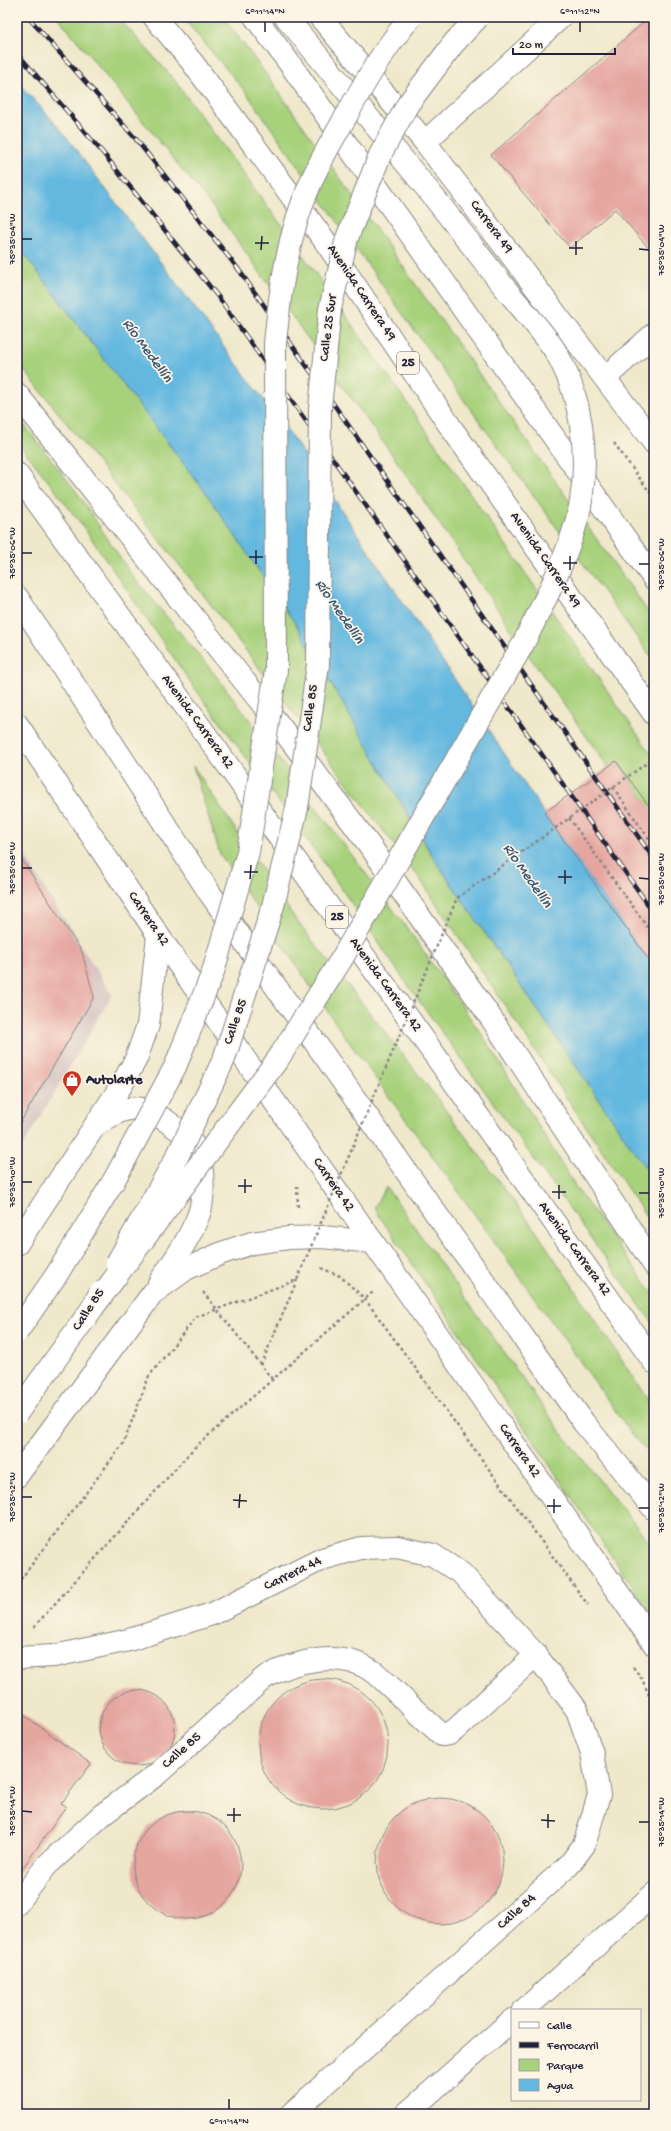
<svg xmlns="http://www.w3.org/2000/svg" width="671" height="2131" font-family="'Gochi Hand',sans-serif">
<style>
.industrial{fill:#d1bfbf}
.green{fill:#a8d17c;stroke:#657a5c}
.water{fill:#64b8e0;stroke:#436d8e}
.building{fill:#e5a6a0}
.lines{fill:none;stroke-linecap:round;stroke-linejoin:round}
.minor-casing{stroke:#888583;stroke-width:24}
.major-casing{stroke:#888583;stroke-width:24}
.highway-casing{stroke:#888583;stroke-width:24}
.path{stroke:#888583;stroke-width:2.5;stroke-dasharray:3 3;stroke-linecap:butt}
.minor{stroke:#fff;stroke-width:22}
.major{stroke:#fff;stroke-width:22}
.highway{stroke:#fff;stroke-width:22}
.rail-casing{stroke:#22223b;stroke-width:4.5}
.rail{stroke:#fcf5e5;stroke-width:3;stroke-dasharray:9;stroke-linecap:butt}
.major-bridge-casing{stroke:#888583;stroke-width:24;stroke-linecap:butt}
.highway-bridge-casing{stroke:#888583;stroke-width:24;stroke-linecap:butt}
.path-bridge{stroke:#888583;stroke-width:2.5;stroke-dasharray:3 3;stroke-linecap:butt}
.major-bridge{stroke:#fff;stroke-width:22}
.highway-bridge{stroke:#fff;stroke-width:22}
.ticks{fill:none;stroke:#22223b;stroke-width:1.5}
.labels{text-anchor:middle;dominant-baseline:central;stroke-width:3.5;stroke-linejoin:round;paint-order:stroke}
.shield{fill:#fcf5e5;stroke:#63616e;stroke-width:1}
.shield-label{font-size:13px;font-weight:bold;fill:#22223b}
.street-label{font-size:14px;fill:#22223b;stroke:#fcf5e5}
.poi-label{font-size:14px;font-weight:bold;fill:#22223b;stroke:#fcf5e5;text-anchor:start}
.water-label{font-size:15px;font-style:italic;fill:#395675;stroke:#fcf5e5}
.neatline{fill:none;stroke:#22223b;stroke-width:1.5}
.ticks-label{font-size:10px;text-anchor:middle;fill:#22223b}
</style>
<rect width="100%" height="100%" fill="#fcf5e5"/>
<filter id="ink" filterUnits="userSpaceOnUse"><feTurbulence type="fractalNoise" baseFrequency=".025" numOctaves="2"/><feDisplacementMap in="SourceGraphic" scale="8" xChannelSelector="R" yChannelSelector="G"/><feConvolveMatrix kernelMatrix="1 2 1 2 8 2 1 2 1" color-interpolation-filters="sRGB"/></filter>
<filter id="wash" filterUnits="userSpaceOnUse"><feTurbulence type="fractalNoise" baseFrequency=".012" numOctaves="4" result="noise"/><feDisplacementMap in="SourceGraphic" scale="16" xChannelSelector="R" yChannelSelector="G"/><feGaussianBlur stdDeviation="0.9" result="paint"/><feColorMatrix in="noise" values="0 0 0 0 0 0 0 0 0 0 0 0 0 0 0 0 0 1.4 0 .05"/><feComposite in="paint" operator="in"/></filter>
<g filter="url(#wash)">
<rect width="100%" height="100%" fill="#efe8cb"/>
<path class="industrial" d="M17,844L112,995L17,1156Z"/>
<g class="green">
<path d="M58,17H118L172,77L285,230L396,387L654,758V814L617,761L608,767L532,660L396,460L215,210Z"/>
<path d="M182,17H223L269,78L654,620V661L458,392L245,91Z"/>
<path d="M17,245L206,493L297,626L433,857L654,1180V1228L418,876L208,601L17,361Z"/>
<path d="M17,416L76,491L131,574L217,677L410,932L489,1045L577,1189L654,1295V1325L402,977L321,859L191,683L82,525L17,441Z"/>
<path d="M193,766L296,920L433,1093L536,1231L654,1409V1457L637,1441L489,1234L341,1031L220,854Z"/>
<path d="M386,1187L563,1435L654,1548V1618L374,1208Z"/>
</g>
<path class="water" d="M17,81L62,131L300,448L544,813L654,967V1180L433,857L297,626L206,493L17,245Z"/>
<g id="blocks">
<g class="building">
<path d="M650,17H654V248L651,251L615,209L570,248L491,155Z"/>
<path d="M616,761L654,813V967L544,813Z"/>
<path d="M17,852L82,952L94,997L17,1128Z"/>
<circle cx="323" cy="1744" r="65"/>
<circle cx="137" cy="1728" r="38"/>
<path d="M17,1710L91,1764L61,1804L66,1807L17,1876Z"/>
<circle cx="440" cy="1861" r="63"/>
<circle cx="187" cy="1865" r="54"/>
</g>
</g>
</g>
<g filter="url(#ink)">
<use href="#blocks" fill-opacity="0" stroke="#888583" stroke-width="1"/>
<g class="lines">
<g class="minor-casing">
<g id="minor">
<path d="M320,17L425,142L654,443"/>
<path d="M425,142L561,17"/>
<path d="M606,377L654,334"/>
<path d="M17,724L158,935L654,1644"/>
<path d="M17,1658L54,1656L129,1640L212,1614L322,1559L361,1548L397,1547L433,1555L462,1574L536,1655L577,1710L592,1753L599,1795L584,1845L569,1865L291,2114"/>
<path d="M17,1904L47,1865L102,1815L156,1775L264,1678C296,1660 341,1649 374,1672C382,1678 388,1685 395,1691C410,1706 426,1720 442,1735L449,1734L456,1729L536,1655"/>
<path d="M524,2010L654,1894"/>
<path d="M406,2114L512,2020"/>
</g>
</g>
<g class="major-casing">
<g id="major">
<path d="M97,1124C110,1117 126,1105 142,1109C159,1113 192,1137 198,1153C204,1167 204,1200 199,1214C190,1238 173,1262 159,1283"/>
<path d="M17,1244L121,1086L136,1059L148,1025L158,935"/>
<path d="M17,1476L153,1293L186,1269L222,1253L252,1243L289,1238L322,1237L373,1242"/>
</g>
</g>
<g class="highway-casing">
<g id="highway">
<path d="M154,17L192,62L325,241L452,429L654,714"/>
<path d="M255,17L290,64L654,579"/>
<path d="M286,17L428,190"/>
<path d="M17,394L283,730L370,846L489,1015L654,1265"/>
<path d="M17,474L214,746L654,1362"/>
<path d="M17,597L211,895L584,1423L654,1509"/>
</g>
</g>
<g class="path">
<path d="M614,443L654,498"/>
<path d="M613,787L654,846"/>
<path d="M569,818L654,936"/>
<path d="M297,1186L298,1209"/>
<path d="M321,1268L340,1276L365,1299L588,1605"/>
<path d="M203,1292L272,1379"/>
<path d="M261,1365L297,1280"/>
<path d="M34,1627L194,1448L373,1292"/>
<path d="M633,1667L642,1679L654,1707"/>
</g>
<use href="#minor" class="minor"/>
<use href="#major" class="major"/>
<use href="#highway" class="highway"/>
<g class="rail-casing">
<g id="rail">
<path d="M28,17L135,138L239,270L654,859"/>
<path d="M17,53L103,153L219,298L654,913"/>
</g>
</g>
<use href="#rail" class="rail"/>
<g class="major-bridge-casing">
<g id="major-bridge">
<path d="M117,1263L178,1155L224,1059L273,906L297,808L318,665L320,408L330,309L347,238L380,155L408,104L454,43L478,17"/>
<path d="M17,1332L57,1274L113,1182L175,1067L213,972L248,852L276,670L275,344C280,290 288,233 311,182C321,158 335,136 348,113C366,79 386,46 411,17"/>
<path d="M17,1413L91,1310L100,1293"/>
</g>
</g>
<g class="highway-bridge-casing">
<path id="highway-bridge" d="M91,1310L278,1059L341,960L523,644C544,602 573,548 581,501C589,451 581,393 554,349C540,328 521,308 505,288C479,255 454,222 428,190"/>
</g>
<path class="path-bridge" d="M17,1584L123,1444L149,1376L196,1317L297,1280L457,898L654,758"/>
<use href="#major-bridge" class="major-bridge"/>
<use href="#highway-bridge" class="highway-bridge"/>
</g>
</g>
<path class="ticks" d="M265,32V22M580,32V22M22,239H32M255,243H269M569,248H583M639,249L649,250M261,250L262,236M576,255V241M22,553H32M249,557H263M563,563H577M256,564V550M639,564H649M570,570V556M22,868H32M244,872H258M558,877H572M639,878L649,879M250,879L251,865M565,884V870M22,1182H32M238,1186H252M552,1192H566M245,1193V1179M639,1193H649M559,1199V1185M22,1497H32M233,1500L247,1501M547,1506H561M239,1508L240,1494M639,1508H649M554,1513V1499M22,1811L32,1812M227,1815H241M541,1820L555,1821M234,1822V1808M639,1822H649M548,1828V1814M229,2109V2099"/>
<defs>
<g id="shop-pin" transform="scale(1)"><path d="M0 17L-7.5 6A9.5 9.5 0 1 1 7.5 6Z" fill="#c8321e" stroke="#fcf5e5"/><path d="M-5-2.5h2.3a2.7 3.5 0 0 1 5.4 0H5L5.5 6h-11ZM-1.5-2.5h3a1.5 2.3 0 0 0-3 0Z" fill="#fff"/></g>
</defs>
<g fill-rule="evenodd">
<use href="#shop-pin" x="72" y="1080"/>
</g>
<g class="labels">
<g class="shield">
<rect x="397" y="352" width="22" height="22" rx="3"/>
<rect x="326" y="906" width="22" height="22" rx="3"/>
</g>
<g class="shield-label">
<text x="408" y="363">25</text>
<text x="337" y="917">25</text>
</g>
<g class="street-label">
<text transform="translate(491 227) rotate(53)">Carrera 49</text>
<text transform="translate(361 293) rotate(56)">Avenida Carrera 49</text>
<text transform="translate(329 328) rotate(-83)">Calle 25 Sur</text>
<text transform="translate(545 560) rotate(55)">Avenida Carrera 49</text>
<text transform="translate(311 708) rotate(-82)">Calle 85</text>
<text transform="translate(197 722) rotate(54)">Avenida Carrera 42</text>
<text transform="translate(148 919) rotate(56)">Carrera 42</text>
<text transform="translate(385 985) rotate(54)">Avenida Carrera 42</text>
<text transform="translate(236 1022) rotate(-71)">Calle 85</text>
<text transform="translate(333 1185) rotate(55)">Carrera 42</text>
<text transform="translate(574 1249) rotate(54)">Avenida Carrera 42</text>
<text transform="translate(89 1310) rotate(-57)">Calle 85</text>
<text transform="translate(519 1451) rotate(55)">Carrera 42</text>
<text transform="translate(293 1574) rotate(-26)">Carrera 44</text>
<text transform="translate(182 1751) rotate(-42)">Calle 85</text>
<text transform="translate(517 1912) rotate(-42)">Calle 84</text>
</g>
<g class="poi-label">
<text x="86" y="1080">Autolarte</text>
</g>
<g class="water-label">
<text transform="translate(147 351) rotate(54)">Río Medellín</text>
<text transform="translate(339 612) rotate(55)">Río Medellín</text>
<text transform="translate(527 876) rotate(55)">Río Medellín</text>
</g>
</g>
<rect width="671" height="2131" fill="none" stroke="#fcf5e5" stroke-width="44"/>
<rect x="511" y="2009" width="130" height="92" fill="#fcf5e5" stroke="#a5a1a1"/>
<rect x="519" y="2022" width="20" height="6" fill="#ffffff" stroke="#a5a1a1"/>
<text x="547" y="2029" font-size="12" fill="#22223b">Calle</text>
<rect x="519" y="2042" width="20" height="6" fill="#22223b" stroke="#a5a1a1"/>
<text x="547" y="2049" font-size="12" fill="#22223b">Ferrocarril</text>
<rect x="519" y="2059" width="20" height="12" fill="#a8d17c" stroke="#a5a1a1"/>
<text x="547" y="2069" font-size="12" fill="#22223b">Parque</text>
<rect x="519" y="2079" width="20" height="12" fill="#64b8e0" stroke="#a5a1a1"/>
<text x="547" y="2089" font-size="12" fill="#22223b">Agua</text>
<path d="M513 48v6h102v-6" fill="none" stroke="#22223b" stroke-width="2"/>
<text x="519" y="48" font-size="12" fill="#22223b" stroke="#fcf5e5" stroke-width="3" paint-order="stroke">20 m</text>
<rect x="22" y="22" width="627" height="2087" class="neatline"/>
<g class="ticks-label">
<text x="265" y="14">6°11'14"N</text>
<text x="580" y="14">6°11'12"N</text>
<text transform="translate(11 239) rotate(-90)" y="4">75°35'04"W</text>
<text transform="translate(660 250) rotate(-90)" y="4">75°35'04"W</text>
<text transform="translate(11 553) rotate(-90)" y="4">75°35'06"W</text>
<text transform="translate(660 564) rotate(-90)" y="4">75°35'06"W</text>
<text transform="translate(11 868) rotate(-90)" y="4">75°35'08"W</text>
<text transform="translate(660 879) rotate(-90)" y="4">75°35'08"W</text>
<text transform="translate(11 1182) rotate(-90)" y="4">75°35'10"W</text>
<text transform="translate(660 1193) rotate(-90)" y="4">75°35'10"W</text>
<text transform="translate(11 1497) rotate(-90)" y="4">75°35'12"W</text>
<text transform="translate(660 1508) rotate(-90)" y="4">75°35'12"W</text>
<text transform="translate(11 1811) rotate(-90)" y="4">75°35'14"W</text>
<text transform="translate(660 1822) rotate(-90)" y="4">75°35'14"W</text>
<text x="229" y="2124">6°11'14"N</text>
</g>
</svg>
